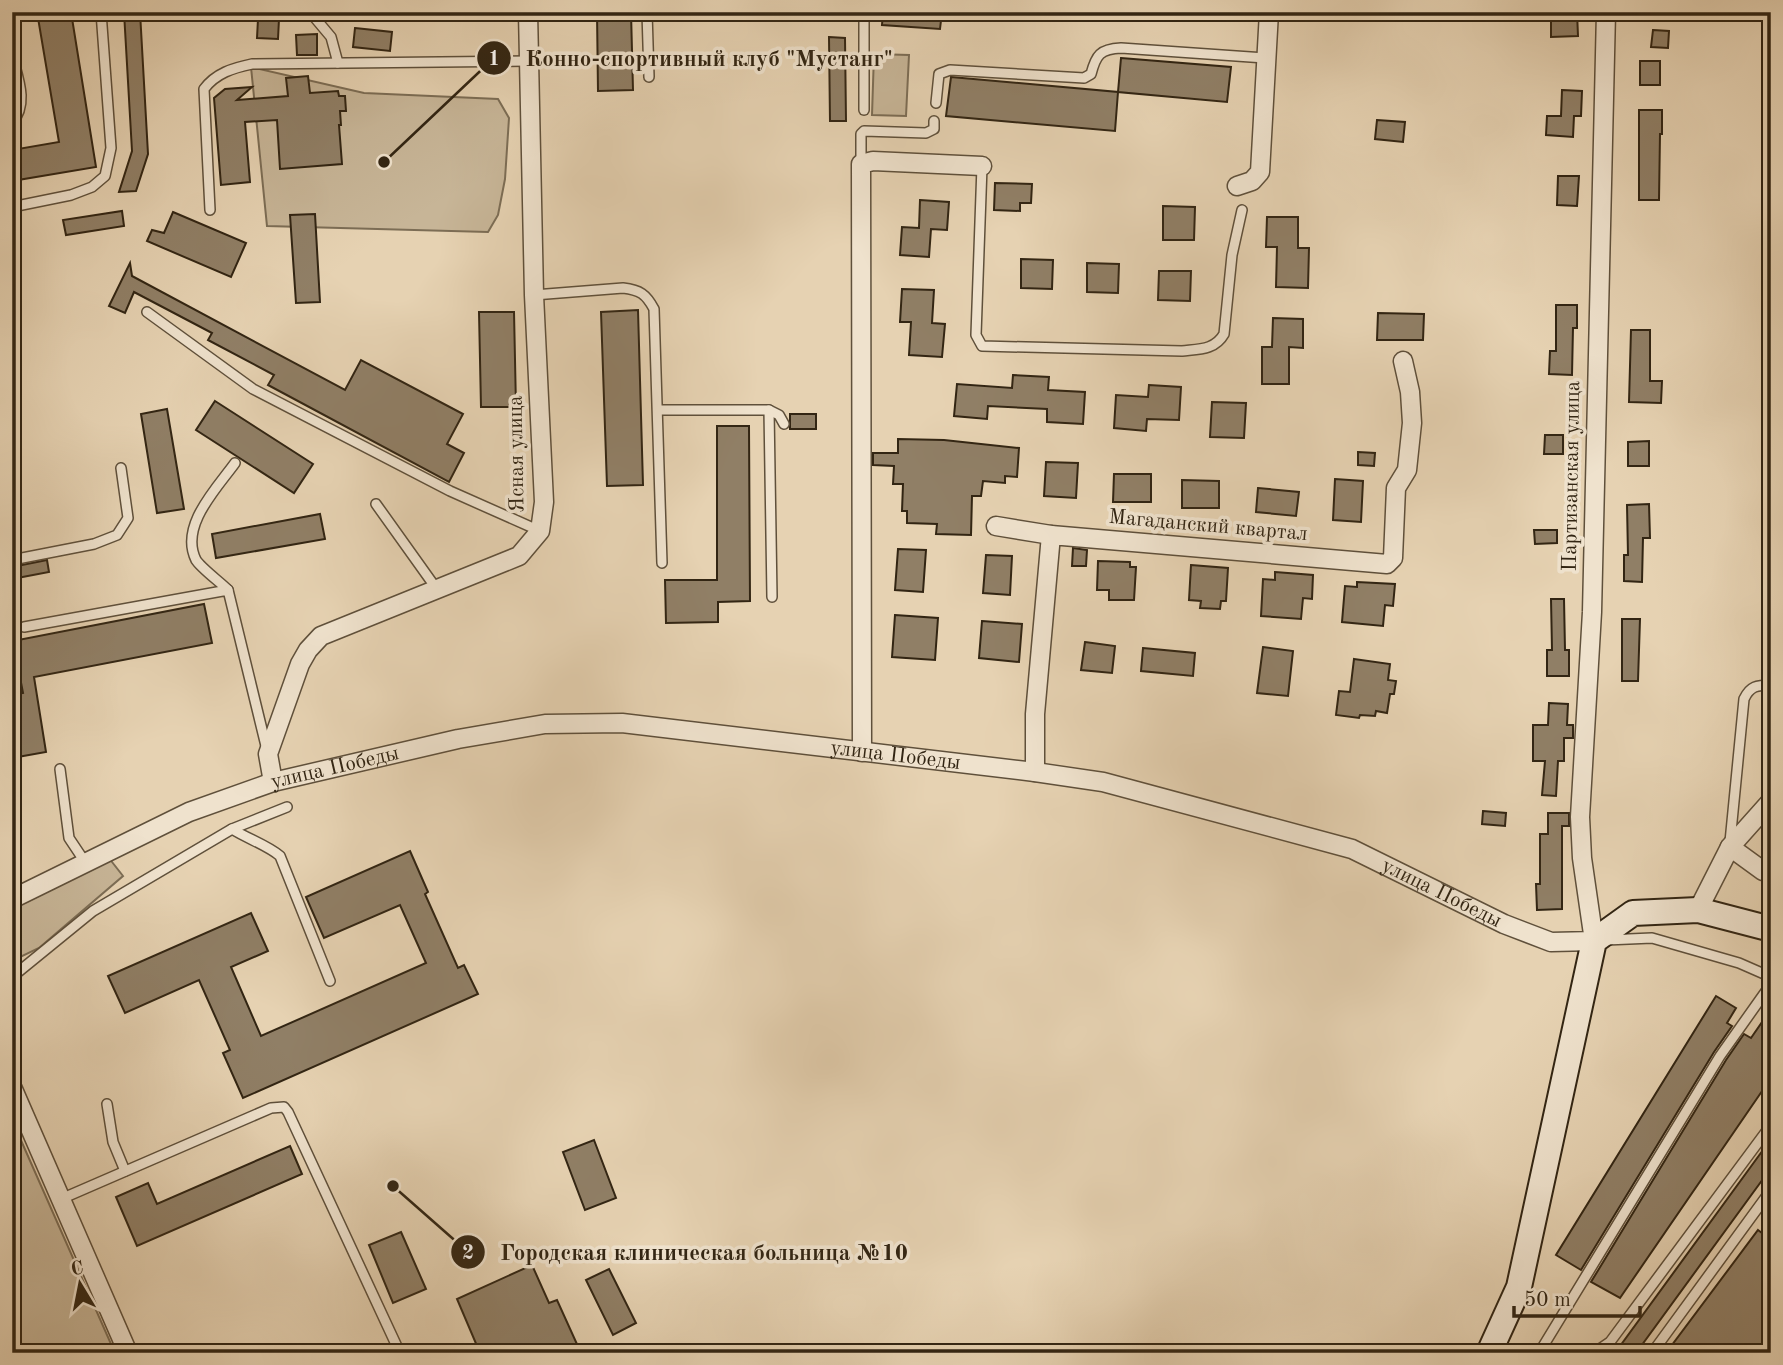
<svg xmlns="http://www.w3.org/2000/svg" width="1783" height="1365" font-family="'Old Standard TT',serif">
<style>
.green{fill:#c7b597;stroke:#7c6d55;stroke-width:2}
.building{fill:#907f66;stroke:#322513;stroke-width:2}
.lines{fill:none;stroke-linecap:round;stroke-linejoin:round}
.lane-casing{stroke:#5f503b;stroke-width:12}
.street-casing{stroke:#5f503b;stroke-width:21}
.secondary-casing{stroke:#322513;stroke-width:28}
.lane{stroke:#efe2cd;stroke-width:9}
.street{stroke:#efe2cd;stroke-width:18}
.secondary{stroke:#efe2cd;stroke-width:24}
.labels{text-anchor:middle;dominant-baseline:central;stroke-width:7;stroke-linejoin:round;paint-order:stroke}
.street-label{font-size:21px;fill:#322513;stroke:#efe2cd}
.leader{fill:none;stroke:#322513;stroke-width:2.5}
.callout-dot{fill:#322513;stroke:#efe2cd;stroke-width:2.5}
.mark-label{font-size:21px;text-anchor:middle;font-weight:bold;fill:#fff}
.callout-label{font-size:23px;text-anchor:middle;font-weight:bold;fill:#322513;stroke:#efe2cd;stroke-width:7;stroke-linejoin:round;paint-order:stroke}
</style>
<rect width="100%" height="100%" fill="#e6d2b2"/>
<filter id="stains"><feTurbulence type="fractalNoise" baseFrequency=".00286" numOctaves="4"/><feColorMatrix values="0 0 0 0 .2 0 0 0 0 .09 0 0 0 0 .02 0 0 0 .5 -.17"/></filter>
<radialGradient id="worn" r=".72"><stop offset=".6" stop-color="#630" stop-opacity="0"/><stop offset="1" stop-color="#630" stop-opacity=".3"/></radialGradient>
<g class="green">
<path d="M874,54L909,55L906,116L872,115Z"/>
<path d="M251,67L364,93L498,99L509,118L505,179L498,215L488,232L267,226Z"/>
<path d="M105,853L123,876L39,948L12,961V906Z"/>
<path d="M12,1120L115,1353H12Z"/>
</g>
<g class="building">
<path d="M37,12H71L96,167L12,181V150L59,142Z"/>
<path d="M124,12H140L148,154L136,191L119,192L132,151Z"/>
<path d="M597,12H631L633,90L598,91Z"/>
<path d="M883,12H942L940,29L882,25Z"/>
<path d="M1551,12H1577L1578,36L1551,37Z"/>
<path d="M258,19H279L278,39L257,38Z"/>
<path d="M355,28L392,32L390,51L353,47Z"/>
<path d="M1653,30L1669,31L1668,48L1651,47Z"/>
<path d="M317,34V55H297L296,35Z"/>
<path d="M829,37L845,38L846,121H830Z"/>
<path d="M1121,58L1231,67L1227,102L1118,92Z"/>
<rect x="1640" y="61" width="20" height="24"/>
<path d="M308,76L310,93L338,91L339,96H345L346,111H340L341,125H339L342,164L280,169L277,120L245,122L250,182L221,185L214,98L225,89L252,87L237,100L288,96L286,78Z"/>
<path d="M951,77L1118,92L1115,131L946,116Z"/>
<path d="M1562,90L1582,91L1581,116H1574L1573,137L1546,135L1547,116H1561Z"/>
<path d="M1639,110H1662V134H1660L1659,200H1639Z"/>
<path d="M1377,120L1405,122L1403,142L1375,139Z"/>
<path d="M1558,176H1579L1577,206L1557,205Z"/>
<path d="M995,183L1032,184L1031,203H1020V211L994,210Z"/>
<path d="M920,200L949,202L947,230L931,229L929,257L900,255L902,227L919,228Z"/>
<path d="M1163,206L1195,207L1194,240H1163Z"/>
<path d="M122,211L124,226L66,235L63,220Z"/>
<path d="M173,212L246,243L231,277L147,241L152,230L164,233Z"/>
<path d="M315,214L320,302L296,303L290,215Z"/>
<path d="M1267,217H1298V248H1309L1308,288L1276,287L1277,247H1266Z"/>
<path d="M1021,259L1053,260L1052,289L1021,288Z"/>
<path d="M130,263L132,276L345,390L361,360L463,414L447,444L464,453L449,482L268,385L274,375L208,340L212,333L134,292L125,313L109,306Z"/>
<path d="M1087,263L1119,264L1118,293L1087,292Z"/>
<path d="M1159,271H1191L1190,301L1158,300Z"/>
<path d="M902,289L934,290L932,323L945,324L942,357L909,355L911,322H900Z"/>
<path d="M1556,305H1577V328H1573L1572,375L1549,374L1550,351H1556Z"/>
<path d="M638,310L643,485L607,486L601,312Z"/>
<path d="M479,312H514L516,407H481Z"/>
<path d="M1378,313L1424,314L1423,340H1377Z"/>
<path d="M1273,318L1303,319V348L1289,347V384H1262V347H1272Z"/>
<path d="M1631,330H1650V381H1662L1661,403L1629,402Z"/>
<path d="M1013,375L1049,377L1048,390L1085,392L1083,424L1047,422V409L988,406L987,419L954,416L957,384L1012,388Z"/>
<path d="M1149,385L1181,387L1179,420L1147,419L1146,431L1114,428L1116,395L1148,397Z"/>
<path d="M215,401L313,464L294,493L196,430Z"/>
<path d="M1212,402L1246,403L1244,438L1210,437Z"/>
<path d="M167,409L184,509L157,513L141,414Z"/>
<rect x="790" y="414" width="26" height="15"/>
<path d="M717,426H749L750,601L718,602V622L666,623L665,580H717Z"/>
<path d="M1545,435H1563V454H1544Z"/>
<path d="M898,439L944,440L1019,448L1017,477L1005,476V483L983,481L981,496H972L971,535L936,534L937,524L907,523V511H902L903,484H893L894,466L873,465V453H898Z"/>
<path d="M1649,441V466H1628V442Z"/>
<path d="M1358,452L1375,453L1374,466L1358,465Z"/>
<path d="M1046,462L1078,463L1076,498L1044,496Z"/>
<path d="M1114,474H1151V502H1113Z"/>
<path d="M1335,479L1363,481L1361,522L1333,520Z"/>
<path d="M1182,480L1219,481V508H1182Z"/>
<path d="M1258,488L1299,492L1296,516L1256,512Z"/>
<path d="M1649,504L1650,538H1643L1642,582L1624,581V555H1628L1627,505Z"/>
<path d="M320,514L325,539L216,558L212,534Z"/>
<path d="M1534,530H1557V543L1535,544Z"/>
<path d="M1073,548L1087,550L1086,566H1072Z"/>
<path d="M898,549L926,550L923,592L895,590Z"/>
<path d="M986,555L1012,556L1010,595L983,593Z"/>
<path d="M47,560L49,572L12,579V567Z"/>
<path d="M1098,561L1130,562V567H1136L1134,600H1109V590H1097Z"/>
<path d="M1191,565L1228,568L1226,601H1221L1220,609L1200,608L1201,601L1189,600Z"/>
<path d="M1275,572L1313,575L1312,599L1303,598L1301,619L1261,616L1263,579L1275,580Z"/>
<path d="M1357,582L1395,584L1393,606L1385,605L1383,626L1342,622L1345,586L1357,587Z"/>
<path d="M1551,599H1564L1565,650H1569V676H1547V650H1552Z"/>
<path d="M204,604L212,643L34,677L46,752L12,758V695L23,693L13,641Z"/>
<path d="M895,615L938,618L935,660L892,657Z"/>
<path d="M1622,619H1640L1638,681H1622Z"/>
<path d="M982,621L1022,624L1019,662L979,658Z"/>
<path d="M1085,642L1115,646L1112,673L1081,670Z"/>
<path d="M1263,647L1293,651L1288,696L1257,693Z"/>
<path d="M1143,648L1195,653L1193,676L1141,671Z"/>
<path d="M1354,659L1390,664L1388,680L1396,681L1394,694H1390L1387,713L1376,711L1375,716L1360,715L1359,718L1336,715L1339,691L1350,692Z"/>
<path d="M1549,703L1568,704L1567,725H1573V738H1564V761H1558L1556,796L1542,795L1545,761H1533V725H1548Z"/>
<path d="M1483,811L1506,813L1505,826L1482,824Z"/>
<path d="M1548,813H1569V826H1562V909L1537,910L1536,884H1540V834H1548Z"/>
<path d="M410,851L428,892L425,894L458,968L464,965L478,994L243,1098L223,1053L230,1050L199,980L125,1013L108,976L251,913L268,951L231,967L261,1036L426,963L400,905L324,938L306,897Z"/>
<path d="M1716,996L1736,1008L1727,1023L1732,1026L1714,1052L1581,1270L1556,1255Z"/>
<path d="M1771,1009V1078L1620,1298L1591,1282L1726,1060L1744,1034L1751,1038Z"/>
<path d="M1771,1139V1168L1636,1353H1615Z"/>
<path d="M594,1140L616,1198L585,1210L563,1152Z"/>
<path d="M290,1146L302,1174L137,1246L116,1197L148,1183L157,1204Z"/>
<path d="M1758,1230L1771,1240V1353H1666Z"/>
<path d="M401,1232L426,1289L393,1303L369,1245Z"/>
<path d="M532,1265L549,1303L557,1300L581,1353H480L457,1299Z"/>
<path d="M609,1269L636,1323L613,1335L586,1280Z"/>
</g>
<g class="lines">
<g class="lane-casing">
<g id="lane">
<path d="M310,12L331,37L338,63"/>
<path d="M647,12L649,77"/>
<path d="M1162,12H1176"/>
<path d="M12,55C18,78 29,104 12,123"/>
<path d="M936,103L939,74L950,70L1084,78L1091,74C1096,55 1100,49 1121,48L1265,58"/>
<path d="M864,110V12"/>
<path d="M861,164V134L864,131L926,133L934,129V121"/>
<path d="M982,166L976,335L982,346L1182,351C1199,349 1215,350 1224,334L1232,255L1242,210"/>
<path d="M12,207L71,195L92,187L105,176L111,148L101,12"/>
<path d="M210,210L204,89C216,73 233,68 252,64L528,61"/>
<path d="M534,295L623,288C640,290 646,294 654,309L662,563"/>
<path d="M147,312L253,389L450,491L540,531"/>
<path d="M658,410H769L779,415L784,424"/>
<path d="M769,410L772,597"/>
<path d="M376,504L436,588"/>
<path d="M12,560L94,544L117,535L128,518L121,468"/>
<path d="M228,590C220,582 201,568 196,560C179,526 217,488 235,463"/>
<path d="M24,627L228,590L267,750"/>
<path d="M60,769L69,838L85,862"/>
<path d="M232,829C248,839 267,845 280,856L330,981"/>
<path d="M1730,842L1744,699C1750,686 1757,685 1771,685"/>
<path d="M1606,940L1652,938L1739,963L1771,977"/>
<path d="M12,977L93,911L232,829L287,807"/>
<path d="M107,1104L113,1142L125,1171"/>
<path d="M61,1199L271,1108L284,1107L288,1112L400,1353"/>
<path d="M1539,1353L1720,1056L1771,984"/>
<path d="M1594,1353L1610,1342L1771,1125"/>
<path d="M1652,1353L1771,1190"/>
</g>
</g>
<g class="street-casing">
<g id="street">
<path d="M1237,186L1252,181L1260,172L1269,12"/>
<path d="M996,526L1051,535"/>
<path d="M862,752L861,164L873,161L982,166"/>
<path d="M1035,772V714L1051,535L1387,564L1393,558L1396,488L1407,470L1412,423L1410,392L1403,361"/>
<path d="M273,782L268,754L300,664L308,650L321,636L519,556L540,531L544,502L534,295L528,12"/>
<path d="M1730,847L1763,871L1771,872"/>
<path id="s1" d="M12,899L189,812L273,782L458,739L545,724L622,723L1035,772L1103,782L1352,849L1504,924L1551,942L1594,941L1582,858L1580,817L1592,612L1606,12"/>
<path d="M1698,910L1730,847L1771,801"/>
<path d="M12,1087L128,1353"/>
</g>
</g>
<g class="secondary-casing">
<path id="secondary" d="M1489,1353L1519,1287L1594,941L1633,913L1698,910L1771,929"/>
</g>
<use href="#lane" class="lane"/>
<use href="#street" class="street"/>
<use href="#secondary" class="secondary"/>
</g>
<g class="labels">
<g class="street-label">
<text transform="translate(517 454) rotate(-91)">Ясная улица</text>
<text transform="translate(1572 476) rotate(-89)">Партизанская улица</text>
<text transform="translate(1208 526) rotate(5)">Магаданский квартал</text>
<text stroke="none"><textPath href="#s1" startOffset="917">улица Победы</textPath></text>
<text stroke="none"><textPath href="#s1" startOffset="350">улица Победы</textPath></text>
<text stroke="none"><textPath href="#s1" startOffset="1484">улица Победы</textPath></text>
</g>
</g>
<path class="leader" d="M384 162L494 58M393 1186L468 1252"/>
<g class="callout-dot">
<circle cx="384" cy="162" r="7"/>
<circle cx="393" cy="1186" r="7"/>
<circle cx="494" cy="58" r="18"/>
<circle cx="468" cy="1252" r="18"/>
</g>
<g class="mark-label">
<text x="494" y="65">1</text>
<text x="468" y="1259">2</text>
</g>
<g class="callout-label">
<text x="709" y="66">Конно-спортивный клуб "Мустанг"</text>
<text x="704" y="1260">Городская клиническая больница №10</text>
</g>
<rect width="1783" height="1365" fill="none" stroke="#e6d2b2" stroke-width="42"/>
<rect x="14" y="14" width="1755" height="1337" fill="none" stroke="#322513" stroke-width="3.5"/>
<rect x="21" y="21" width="1741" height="1323" fill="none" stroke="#322513" stroke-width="2"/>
<g transform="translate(80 1284) rotate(350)" stroke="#efe2cd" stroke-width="5" paint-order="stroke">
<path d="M0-5L12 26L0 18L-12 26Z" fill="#322513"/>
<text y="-10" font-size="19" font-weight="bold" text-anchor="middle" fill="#322513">С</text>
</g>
<path d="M1514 1306v10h126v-10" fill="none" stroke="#322513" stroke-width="3.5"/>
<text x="1524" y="1306" font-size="21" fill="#322513" stroke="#efe2cd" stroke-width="5" paint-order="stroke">50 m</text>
<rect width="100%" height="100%" filter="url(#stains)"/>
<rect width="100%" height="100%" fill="url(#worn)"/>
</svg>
